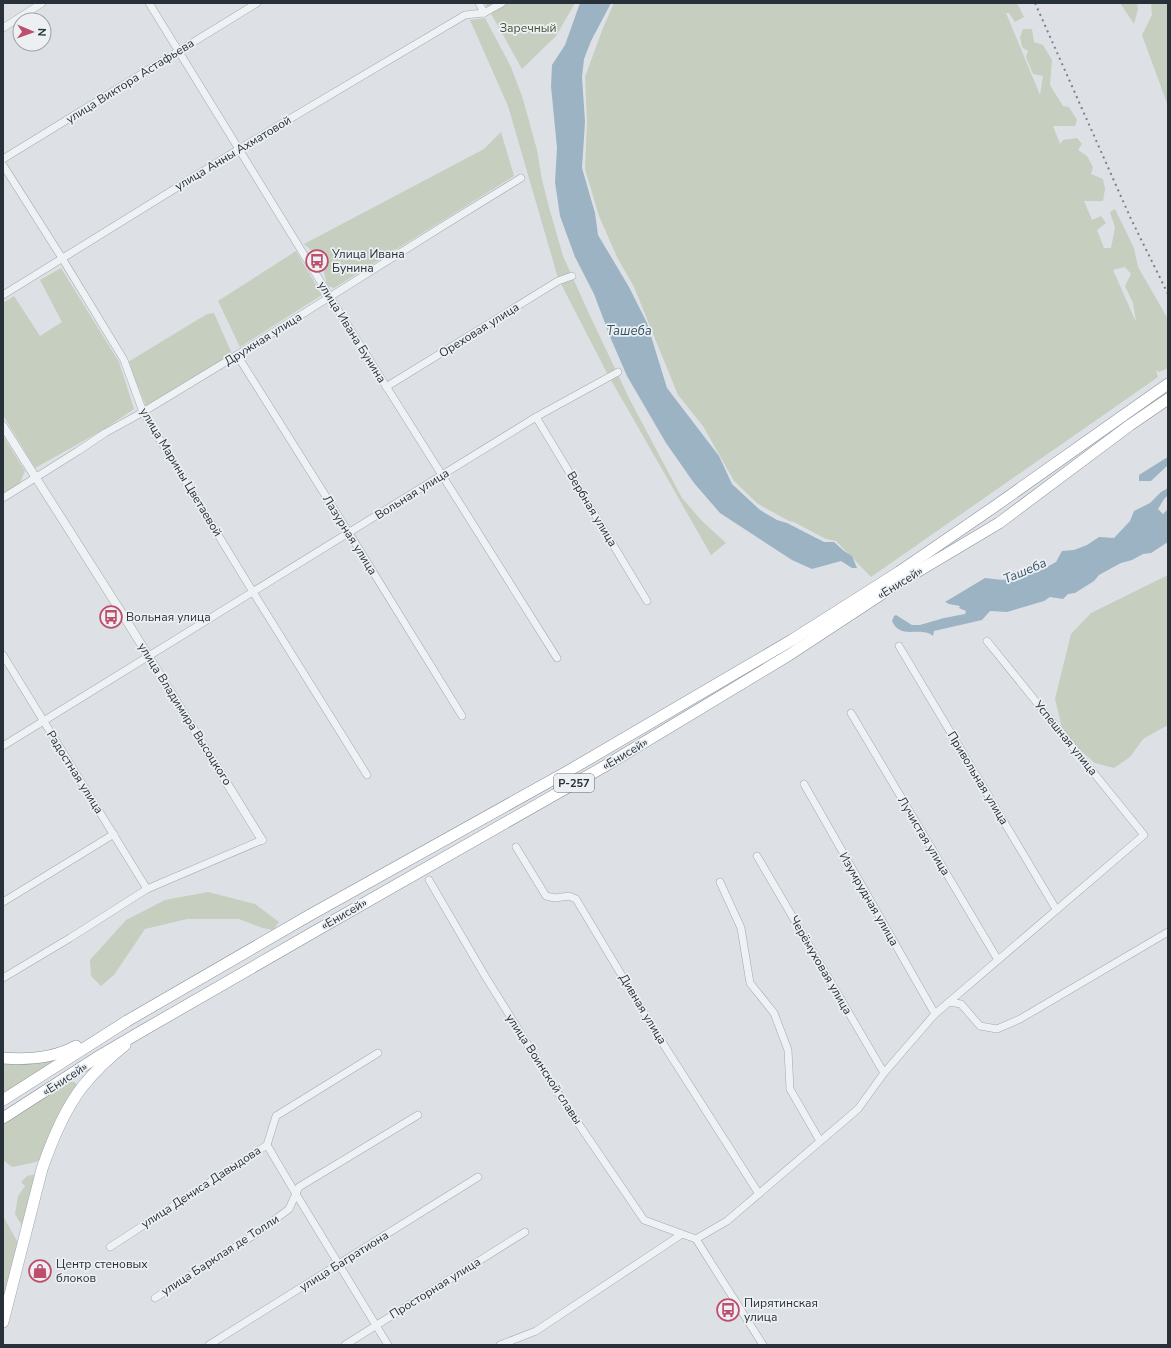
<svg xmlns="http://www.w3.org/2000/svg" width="1171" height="1348" font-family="'Nunito Sans',sans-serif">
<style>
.green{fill:#c5cebf;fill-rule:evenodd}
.water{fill:#9bb3c2}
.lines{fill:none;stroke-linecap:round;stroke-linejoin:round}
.minor-casing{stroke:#a3a9ae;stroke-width:8}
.tertiary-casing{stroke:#a3a9ae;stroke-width:9}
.primary-casing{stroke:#9ea7b0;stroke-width:12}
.trunk-casing{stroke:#86909a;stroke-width:12}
.minor{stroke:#eff2f4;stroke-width:7}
.tertiary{stroke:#eff2f4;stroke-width:8}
.primary{stroke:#fff;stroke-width:11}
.trunk{stroke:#fff;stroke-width:11}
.rail{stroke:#78838d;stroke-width:2;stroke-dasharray:2 4;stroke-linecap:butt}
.labels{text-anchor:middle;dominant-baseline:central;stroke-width:3.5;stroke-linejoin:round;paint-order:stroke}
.shield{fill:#ecf0f3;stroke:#636a72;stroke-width:1}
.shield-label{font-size:11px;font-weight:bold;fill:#28313a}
.park-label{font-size:12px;fill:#405437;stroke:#ecf0f3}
.street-label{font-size:12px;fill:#28313a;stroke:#ecf0f3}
.poi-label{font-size:12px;fill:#28313a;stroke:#ecf0f3;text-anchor:start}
.water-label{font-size:13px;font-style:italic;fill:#375369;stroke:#ecf0f3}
</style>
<rect width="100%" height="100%" fill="#dde1e5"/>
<g class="green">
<path d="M485,3H575L556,36L522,69Z"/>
<path d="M614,3H1017L1024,17L1015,22L1009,13H1006L1040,95L1043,76L1033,74L1026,57L1028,51L1022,47L1020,37L1023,29H1032L1034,42L1043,45L1052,60L1050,85L1063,106L1069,107L1077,120L1075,126H1053L1060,144L1063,140L1077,138L1082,144L1078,150L1087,156L1093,167L1091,174L1103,179L1105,189L1103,201H1084L1092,220L1101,216L1106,223L1097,230L1104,248H1111L1115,228L1110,212L1115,209L1134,248L1138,267L1168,319V368L1159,372L1156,370L1158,377L871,577L836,541L826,539L794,522L789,521L758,504L734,481L703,426L678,395L634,287L617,257L599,216L585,169L587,122L585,77L603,28ZM1125,267L1131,274L1125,286L1133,303L1136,322L1113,270Z"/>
<path d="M1120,3H1137L1138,9L1134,24Z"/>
<path d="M1151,3H1168V106L1142,35L1152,15Z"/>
<path d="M485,18L511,67L523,99L537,150L542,180L550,211L563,256L591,318L630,400L682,498L702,521L726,543L711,555L607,373L558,278L508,106L470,20Z"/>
<path d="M501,132L514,176L334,288L327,286C323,265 322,258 304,244L484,149Z"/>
<path d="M296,251L322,295L240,347L218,301Z"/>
<path d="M61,268L119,362L134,409L103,430L35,468L3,415V303L14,296L40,336L62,322L40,280Z"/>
<path d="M214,313L232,354L146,406L128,362L207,314Z"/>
<path d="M3,436L25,471L19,485L3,494Z"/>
<path d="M1168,575V725L1143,739L1130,757L1114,768L1095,763L1064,736L1055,699L1071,634L1091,613Z"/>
<path d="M208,892L255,904L279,922L273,930L263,928L239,919H187L145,929L114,975L101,986L91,976L90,960L126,920L165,900Z"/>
<path d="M60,1060L3,1096V1061L20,1062Z"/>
<path d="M71,1081L76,1083L77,1087L42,1159H40L36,1162L12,1167L3,1160V1123L37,1100Z"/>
<path d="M37,1174L24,1229L15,1214L18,1196L25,1186L21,1182L27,1176Z"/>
<path d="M3,1216L17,1241L18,1248L3,1307Z"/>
</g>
<g class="water">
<path d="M580,3H611L591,41L584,59L582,77L585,122L582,168L595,213L598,235L629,287L647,323L667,388L719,456L732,484L760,510L777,520L787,523L824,542H834L844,551L852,556L857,568H852L841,561L812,569L792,560L720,513L694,483L666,443L627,376L611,339L594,294L575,257L560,216L555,182L557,148L551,86L552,65L565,45Z"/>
<path d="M1166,458H1168V465L1151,481H1139V475Z"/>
<path d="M1168,488V495L1164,499L1158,509L1163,514L1168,509V542L1151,553L1143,554L1132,560L1121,563L1108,570L1099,575L1094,581L1075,593L1068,594L1063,599L1050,597L1044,601L1007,612L990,611L982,620L934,631L933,636C920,625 901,641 892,621L894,616L896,615L912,625H920L944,618L965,614L966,611L959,608L960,606L949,604L945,602L985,578L1003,580L1038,572L1056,562L1062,551L1074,550L1087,545L1099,537L1114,538L1130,521L1134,511L1150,503L1161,492Z"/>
</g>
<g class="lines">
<g class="minor-casing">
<g id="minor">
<path d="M149,3L330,297L557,658"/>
<path d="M479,3L484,13"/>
<path d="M3,28L42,3"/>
<path d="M3,159L257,3"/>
<path d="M3,165L62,258L124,360L143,412L253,592L367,775"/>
<path d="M3,295L239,149L465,15L484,13L502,3"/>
<path d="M237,355L349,533L462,716"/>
<path d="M386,387L558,281L572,276"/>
<path d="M536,417L647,601"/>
<path d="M3,498L78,451L105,433L143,412L237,355L451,221L521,178"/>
<path d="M899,646L1056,909"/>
<path d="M3,655L147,889"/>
<path d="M851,713L998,960"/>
<path d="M3,746L536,417L618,372"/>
<path d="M804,784L935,1014"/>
<path d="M516,847L546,896L555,898L569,896L576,899L655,1031L759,1194"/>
<path d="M757,856L884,1073"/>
<path d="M429,880L485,976L563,1101L644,1220L682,1234"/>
<path d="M720,882L741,928L750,983L774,1013L788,1050L790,1089L820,1141"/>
<path d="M3,902L114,834"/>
<path d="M3,978L70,938L147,889L262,840"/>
<path d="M949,1002L961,1004L980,1026L997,1029L1020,1019L1168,932"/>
<path d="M267,1145L296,1194L388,1345"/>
<path d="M696,1239L763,1345"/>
<path d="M110,1247L267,1145L276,1116L378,1053"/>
<path d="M155,1298L257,1233L289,1209L299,1187L418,1115"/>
<path d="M209,1345L478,1177"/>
<path d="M345,1345L525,1232"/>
<path d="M500,1345L536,1331L682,1234L696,1239L727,1221L858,1109L884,1073L935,1014L1144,835L987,641"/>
</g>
</g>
<g class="tertiary-casing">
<path id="tertiary" d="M3,426L123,615L262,840"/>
</g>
<g class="primary-casing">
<path id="primary" d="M3,1322L42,1169C52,1140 64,1110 83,1086C95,1071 110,1057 125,1045"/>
</g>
<g class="trunk-casing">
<g id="trunk">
<path d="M3,1058C28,1060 54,1058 76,1046"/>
<path d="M3,1100L127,1021L310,915L570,770L792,640L899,572L991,509L1168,384"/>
<path d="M3,1118L96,1058L142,1031L319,929L605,766L789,655L900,582L999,523L1130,425L1168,399"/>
</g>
</g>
<use href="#minor" class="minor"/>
<use href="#tertiary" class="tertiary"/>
<use href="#primary" class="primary"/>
<use href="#trunk" class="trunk"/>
<path class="rail" d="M1035,3L1131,219L1168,294"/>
</g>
<defs>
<g id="bus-ring" transform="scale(1.15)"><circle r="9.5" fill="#ecf0f3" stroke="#bf4e6c" stroke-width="1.5"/><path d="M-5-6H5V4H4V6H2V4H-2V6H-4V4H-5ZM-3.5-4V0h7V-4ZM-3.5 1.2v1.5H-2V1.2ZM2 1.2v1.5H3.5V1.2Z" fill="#bf4e6c"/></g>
<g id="shop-ring" transform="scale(1.15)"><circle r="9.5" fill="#ecf0f3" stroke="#bf4e6c" stroke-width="1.5"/><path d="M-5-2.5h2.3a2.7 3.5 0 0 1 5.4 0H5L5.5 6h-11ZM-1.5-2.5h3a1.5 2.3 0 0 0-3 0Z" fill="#bf4e6c"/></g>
</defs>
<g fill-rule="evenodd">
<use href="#bus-ring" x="317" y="261"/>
<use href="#bus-ring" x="111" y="617"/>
<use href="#shop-ring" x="40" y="1271"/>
<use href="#bus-ring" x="728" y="1310"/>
</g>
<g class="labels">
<rect class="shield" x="554" y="774" width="40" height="18" rx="3"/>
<g class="shield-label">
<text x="574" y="783">Р-257</text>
</g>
<g class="park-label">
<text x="528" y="28">Заречный</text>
</g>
<g class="street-label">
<text transform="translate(130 81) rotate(-32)">улица Виктора Астафьева</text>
<text transform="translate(233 153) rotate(-31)">улица Анны Ахматовой</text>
<text transform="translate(479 330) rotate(-32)">Ореховая улица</text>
<text transform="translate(352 332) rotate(58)">улица Ивана Бунина</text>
<text transform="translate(263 339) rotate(-32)">Дружная улица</text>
<text transform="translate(181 472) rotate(59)">улица Марины Цветаевой</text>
<text transform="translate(412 494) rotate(-32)">Вольная улица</text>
<text transform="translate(592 509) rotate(59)">Вербная улица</text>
<text transform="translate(350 535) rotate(58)">Лазурная улица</text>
<text transform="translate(900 583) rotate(-32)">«Енисей»</text>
<text transform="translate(185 714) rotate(58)">улица Владимира Высоцкого</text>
<text transform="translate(1066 738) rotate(51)">Успешная улица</text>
<text transform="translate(625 754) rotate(-31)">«Енисей»</text>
<text transform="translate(75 772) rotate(58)">Радостная улица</text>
<text transform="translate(978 778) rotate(59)">Привольная улица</text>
<text transform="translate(924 836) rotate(59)">Лучистая улица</text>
<text transform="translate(869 899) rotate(60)">Изумрудная улица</text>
<text transform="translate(344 914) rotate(-30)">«Енисей»</text>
<text transform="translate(821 965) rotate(60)">Черёмуховая улица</text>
<text transform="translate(643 1009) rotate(59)">Дивная улица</text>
<text transform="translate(544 1069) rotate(57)">улица Воинской славы</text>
<text transform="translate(65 1079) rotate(-33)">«Енисей»</text>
<text transform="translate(201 1187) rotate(-33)">улица Дениса Давыдова</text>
<text transform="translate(220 1255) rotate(-33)">улица Барклая де Толли</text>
<text transform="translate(344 1261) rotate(-32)">улица Багратиона</text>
<text transform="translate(435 1288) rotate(-32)">Просторная улица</text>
</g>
<g class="poi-label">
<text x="332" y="254">Улица Ивана<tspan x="332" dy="14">Бунина</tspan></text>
<text x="126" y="617">Вольная улица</text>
<text x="56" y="1264">Центр стеновых<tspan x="56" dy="14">блоков</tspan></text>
<text x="744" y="1303">Пирятинская<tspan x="744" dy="14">улица</tspan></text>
</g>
<g class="water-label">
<text x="629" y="331">Ташеба</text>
<text transform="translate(1025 571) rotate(-23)">Ташеба</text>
</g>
</g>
<rect width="1171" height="1348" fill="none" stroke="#28313a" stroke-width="8"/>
<g transform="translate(32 32) rotate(92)"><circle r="19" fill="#ecf0f3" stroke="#9ea4a9"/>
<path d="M0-3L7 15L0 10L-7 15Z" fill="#bf4e6c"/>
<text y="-6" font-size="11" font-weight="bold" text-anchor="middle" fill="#28313a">N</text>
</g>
</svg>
